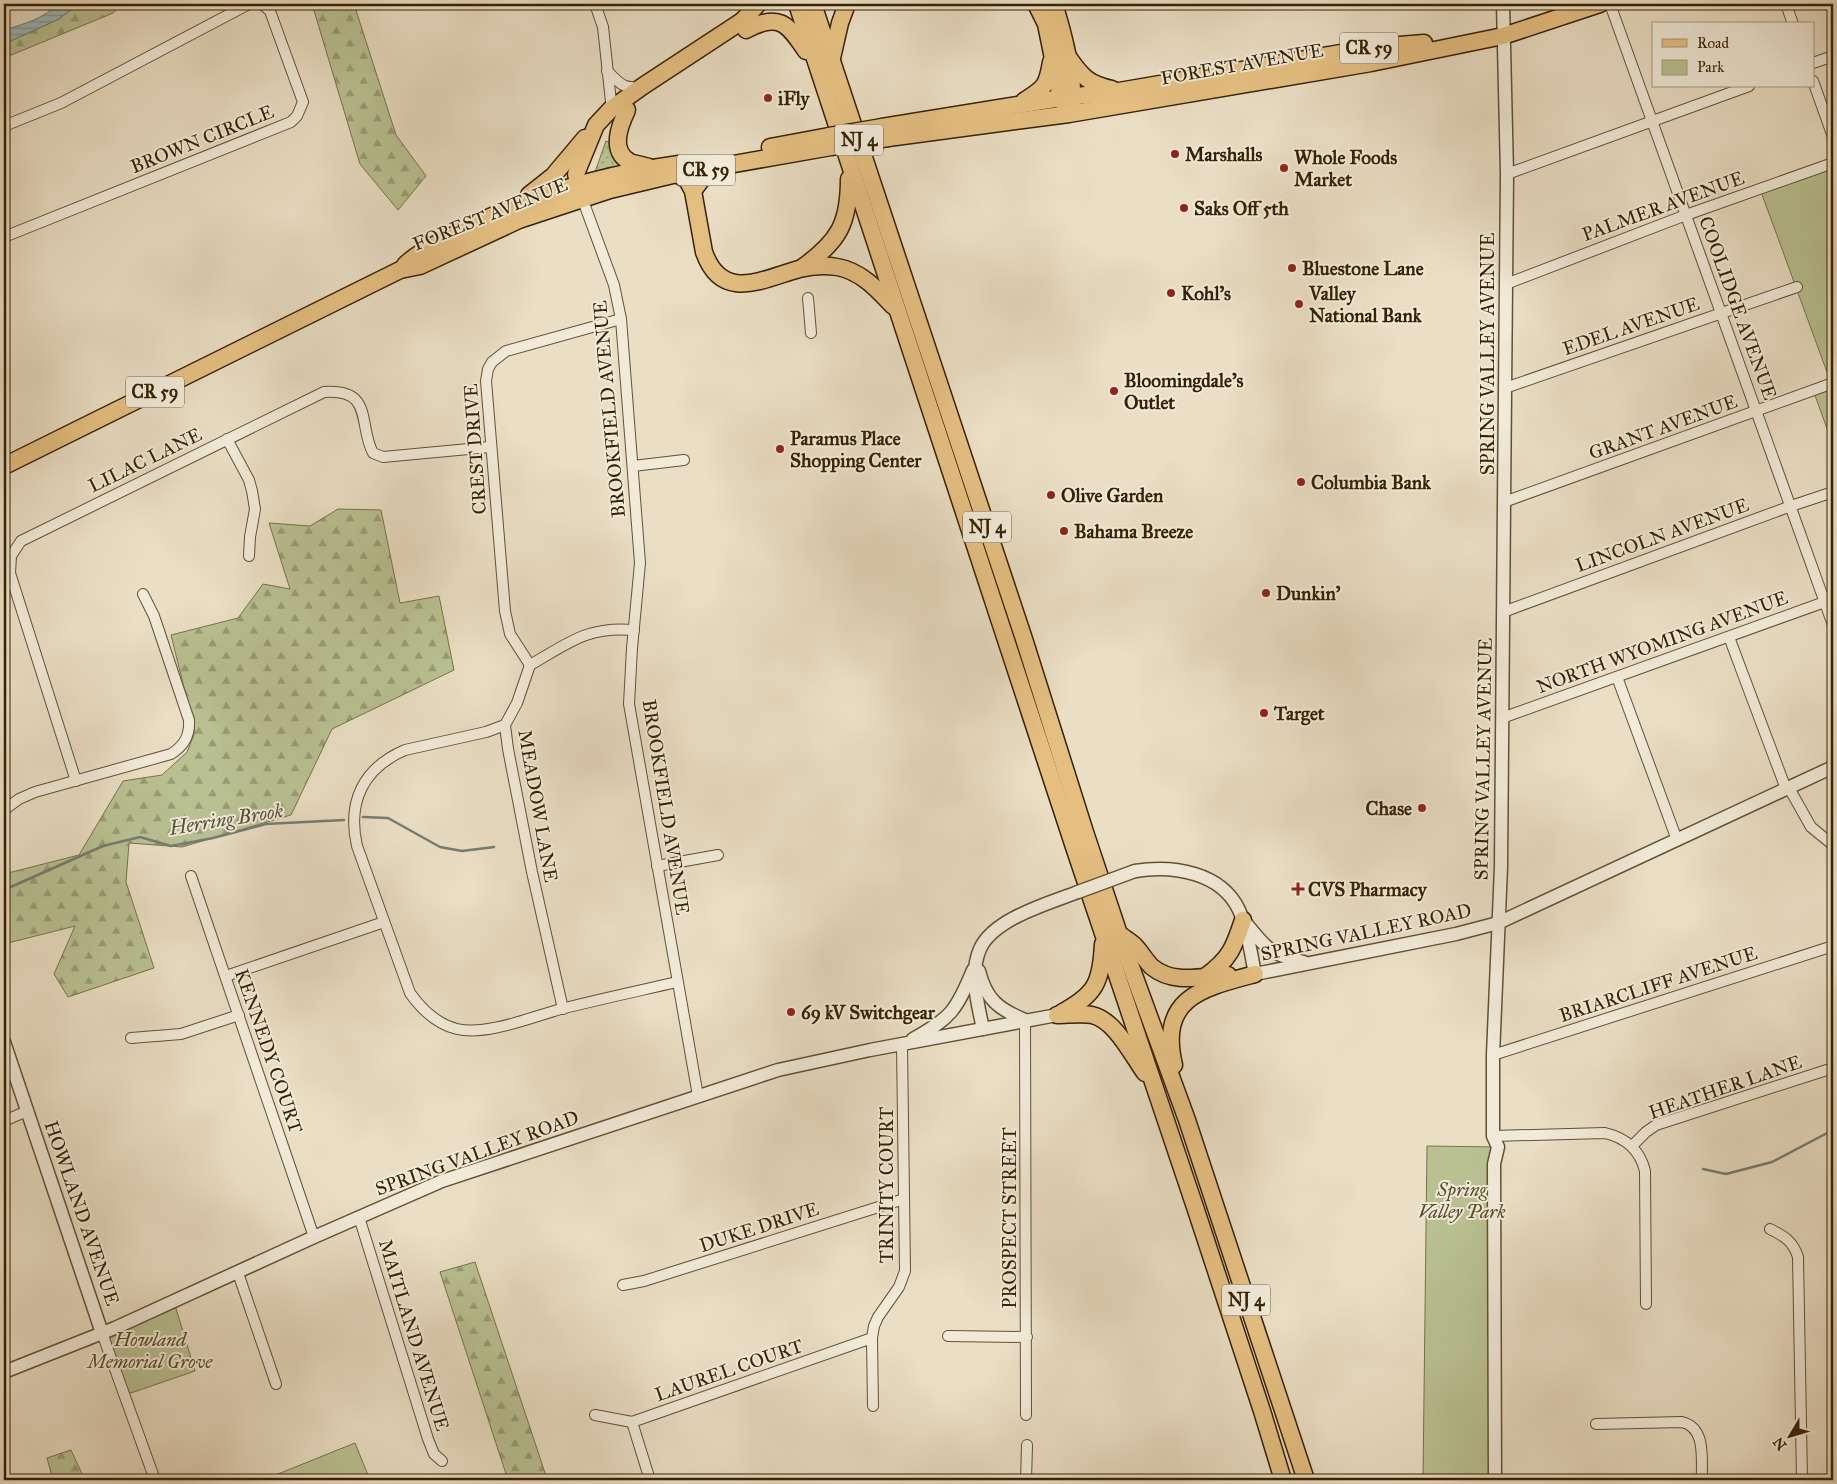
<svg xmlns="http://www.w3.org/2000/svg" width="1837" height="1484" font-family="'IM FELL Great Primer',serif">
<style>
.grass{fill:url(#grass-dots);stroke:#78724a}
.forest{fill:url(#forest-firs);stroke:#78724a}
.green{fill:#b9c192;stroke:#78724a}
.water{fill:url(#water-rules);stroke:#747d74}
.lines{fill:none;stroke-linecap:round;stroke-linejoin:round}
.stream{stroke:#747d74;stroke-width:2.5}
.minor-casing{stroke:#635132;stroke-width:12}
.tertiary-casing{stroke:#635132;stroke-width:15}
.primary-casing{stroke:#362202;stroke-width:19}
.trunk-casing{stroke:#362202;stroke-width:19}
.minor{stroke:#f1ead9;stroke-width:10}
.tertiary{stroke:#f1ead9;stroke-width:12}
.primary{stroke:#e5bf82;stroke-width:16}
.trunk{stroke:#e5bf82;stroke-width:16}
.tertiary-bridge-casing{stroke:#635132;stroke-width:15;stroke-linecap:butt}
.primary-bridge-casing{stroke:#362202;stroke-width:19;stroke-linecap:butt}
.tertiary-bridge{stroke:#f1ead9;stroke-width:12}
.primary-bridge{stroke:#e5bf82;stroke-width:16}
.poi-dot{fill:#8f2418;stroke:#f1ead9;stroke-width:2}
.labels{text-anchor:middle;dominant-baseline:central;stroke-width:4;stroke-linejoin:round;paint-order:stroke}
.shield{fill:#f1ead9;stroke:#6e5e42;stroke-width:1}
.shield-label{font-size:18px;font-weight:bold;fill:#362202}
.street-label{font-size:19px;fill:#362202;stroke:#f1ead9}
.poi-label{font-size:19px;font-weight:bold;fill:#362202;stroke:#f1ead9;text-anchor:start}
.park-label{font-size:19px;font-style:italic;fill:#574a26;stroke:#f1ead9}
.water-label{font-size:20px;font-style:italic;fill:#554f3b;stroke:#f1ead9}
</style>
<defs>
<pattern id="grass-dots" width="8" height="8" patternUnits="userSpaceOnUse" patternTransform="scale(1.25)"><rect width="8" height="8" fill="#b9c192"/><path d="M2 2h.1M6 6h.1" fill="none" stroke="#979c75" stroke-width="1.8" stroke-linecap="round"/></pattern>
<pattern id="forest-firs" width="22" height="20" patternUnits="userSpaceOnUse" patternTransform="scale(1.25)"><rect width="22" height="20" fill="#b9c192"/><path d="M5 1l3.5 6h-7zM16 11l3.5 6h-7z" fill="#979c75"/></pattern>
<pattern id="water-rules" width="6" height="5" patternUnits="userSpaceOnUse" patternTransform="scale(1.25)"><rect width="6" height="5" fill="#9eb9c0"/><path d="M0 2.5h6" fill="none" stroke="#82969a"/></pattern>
</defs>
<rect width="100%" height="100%" fill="#eadec4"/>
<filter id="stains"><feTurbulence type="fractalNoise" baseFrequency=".004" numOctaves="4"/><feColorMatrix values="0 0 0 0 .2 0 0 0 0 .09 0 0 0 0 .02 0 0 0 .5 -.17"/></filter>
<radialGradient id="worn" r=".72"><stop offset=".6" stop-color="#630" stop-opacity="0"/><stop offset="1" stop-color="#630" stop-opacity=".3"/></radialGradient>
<path class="grass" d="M606,141L609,142L619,166L595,172Z"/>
<g class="forest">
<path d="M78,4H123L113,13L4,58V44L59,19Z"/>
<path d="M312,4H354L396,135L426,176L398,210L360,164Z"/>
<path d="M338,509L381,510L400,603L439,596L454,670L332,729L291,815L182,847L129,843L126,882L154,968L68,997L54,974L75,926L4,944V874L79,855L123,781L162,775L187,752L195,732L171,635L238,618L263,584L290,589L269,523L310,526Z"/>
<path d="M475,1262L546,1476V1480H508L440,1272Z"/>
<path d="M71,1450L85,1480H53L47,1458Z"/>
</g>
<g class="green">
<path d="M1833,163V445L1813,390L1831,383L1760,189Z"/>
<path d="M1427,1146L1498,1147L1494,1480H1423Z"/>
<path d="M174,1302L195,1371L125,1395L102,1333Z"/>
<path d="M355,1443L370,1480H263Z"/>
</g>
<path class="water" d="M58,4H78L59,19L4,44V30C24,24 43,19 58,4Z"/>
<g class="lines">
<g class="stream">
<path d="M363,817L388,818L440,847L462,851L494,847"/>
<path d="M4,890L103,846L140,837L171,846L213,838L266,824L344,820"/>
<path d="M1703,1169L1726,1174L1772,1162L1833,1130"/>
</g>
<g class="minor-casing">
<g id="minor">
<path d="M595,4L603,27L612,111"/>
<path d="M1610,4L1833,625"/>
<path d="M1786,4L1793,24"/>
<path d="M1813,63L1833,56"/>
<path d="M607,71C619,82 622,89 639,87"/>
<path d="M1813,81L1833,137"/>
<path d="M4,126L61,103L249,4"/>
<path d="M1507,174L1749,86"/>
<path d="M582,198L614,285L621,319L640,563L632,648L629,704L698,1096"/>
<path d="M4,237L291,122L297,116L303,102L270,11L262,4"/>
<path d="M1506,284L1686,215L1833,163"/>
<path d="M808,298L811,333"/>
<path d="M1505,388L1797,287"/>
<path d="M227,439L249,480L252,491L255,509L250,537L249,556"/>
<path d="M633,466L684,460"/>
<path d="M1504,502L1833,383"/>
<path d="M1503,612L1791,506L1833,492"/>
<path d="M1729,637L1786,789"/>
<path d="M530,665L510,634L505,611L486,381L488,369L492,362L506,351L621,319"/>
<path d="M1617,677L1677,840"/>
<path d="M1502,718L1833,599"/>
<path d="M505,725L486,732L405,750C363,768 347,802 357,846L410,993C422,1010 436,1024 457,1029C486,1036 532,1017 561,1009C600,999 638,991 677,982"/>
<path d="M76,781L10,573L11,556L21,541L324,392C374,388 358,425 373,453L383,457L490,447"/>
<path d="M1789,788L1811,827L1833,845"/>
<path d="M4,810L19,799L35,792L171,754C184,746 190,736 189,720L154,616L143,594"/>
<path d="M657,866L718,855"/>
<path d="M191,876L314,1237"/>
<path d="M226,976L384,922"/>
<path d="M563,1009L532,872L508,749L505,725L517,703L530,665C569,643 587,626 634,630"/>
<path d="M1025,1020L1026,1415"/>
<path d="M131,1038L181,1034L239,1015"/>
<path d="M1493,1055L1833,946"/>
<path d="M4,1121L27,1111"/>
<path d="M1493,1136L1605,1133C1626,1138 1640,1150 1645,1171L1646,1304"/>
<path d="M1632,1146L1646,1132L1656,1125L1833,1068"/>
<path d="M359,1217L428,1439L434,1454L442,1461"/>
<path d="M1770,1229C1784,1236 1793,1241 1798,1257L1802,1480"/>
<path d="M238,1273L276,1384"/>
<path d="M623,1285L644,1281L904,1199"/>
<path d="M102,1333L155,1480"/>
<path d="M948,1336L1027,1337"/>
<path d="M873,1406L872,1338L874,1326L878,1317L899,1287L905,1271L902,1045"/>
<path d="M595,1415L632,1422L872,1338"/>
<path d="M632,1422L650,1480"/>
<path d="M1596,1424L1682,1422C1707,1428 1701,1460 1702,1480"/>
<path d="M1026,1480L1027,1445"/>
</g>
</g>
<g class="tertiary-casing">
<g id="tertiary">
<path d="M1135,871C1173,865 1221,872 1239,910C1248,930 1251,954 1255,974L1456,934L1498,923L1833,767"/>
<path d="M1245,922C1267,949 1269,954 1304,962"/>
<path d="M979,971C986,999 998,1009 1025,1020"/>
<path d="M983,1029C978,1004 969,974 980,949C993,919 1049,903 1078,892"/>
<path d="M913,1039C951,1018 956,1011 973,970"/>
<path d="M4,1042L102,1333"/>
<path d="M4,1372L115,1328L314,1237L442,1181L778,1070L870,1050L1057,1015"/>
<path d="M1495,1480L1494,1164L1498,1147L1493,1136V1055L1501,867L1504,502L1507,174L1503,4"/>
</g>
</g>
<g class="primary-casing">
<g id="primary">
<path d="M1036,4L1046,24L1061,98L1065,106"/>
<path d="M1054,4C1062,29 1076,80 1071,105"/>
<path d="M1069,58C1082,77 1089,84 1112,89"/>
<path d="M1024,101C1044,88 1047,87 1051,62"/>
<path d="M627,110C620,125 609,151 630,162C635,164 643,165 649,167"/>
<path d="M882,127L1061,98L1119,91L1376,47L1424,43"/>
<path d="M888,138L1069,114L1371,63L1503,36L1600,4"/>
<path d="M770,147L829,136"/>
<path d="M581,194L576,174L596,125L611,109L643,86L742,21"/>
<path d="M529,195L553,176L585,138"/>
<path d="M405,265C418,252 435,245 450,237C522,197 599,175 679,164"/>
<path d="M4,466L400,270L420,266L519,220L610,190L677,174L831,147"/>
</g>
</g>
<g class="trunk-casing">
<g id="trunk">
<path d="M797,4L1074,847L1196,1210L1262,1411L1283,1480"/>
<path d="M813,4L1024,639L1085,832L1119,934L1187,1120L1306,1480"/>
<path d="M742,21L758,4"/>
<path d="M746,30C779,12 788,24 806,51"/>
<path d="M832,58L840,23L847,4"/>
<path d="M677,174L687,180L693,191L704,252C722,303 763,279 799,269C811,266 825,265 837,267C861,271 878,290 893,306"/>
<path d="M693,191L702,179L714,169"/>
<path d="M803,267C839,241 849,223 849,179"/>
<path d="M1122,936C1126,939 1131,942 1134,945C1141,952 1145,960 1152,967C1174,985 1202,976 1228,975"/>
<path d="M1206,976C1230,959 1234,947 1243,920"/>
<path d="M1061,1013C1096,994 1101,983 1103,944"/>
<path d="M1057,1015C1068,1015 1081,1013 1092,1015C1115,1020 1132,1055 1145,1073"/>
<path d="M1174,1065C1158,997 1203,988 1255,974"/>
</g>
</g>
<use href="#minor" class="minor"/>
<use href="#tertiary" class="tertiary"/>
<use href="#primary" class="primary"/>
<use href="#trunk" class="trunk"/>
<g class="tertiary-bridge-casing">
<path id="tertiary-bridge" d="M1078,892L1135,871"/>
</g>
<g class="primary-bridge-casing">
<g id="primary-bridge">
<path d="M829,136L882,127"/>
<path d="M831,147L888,138"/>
</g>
</g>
<use href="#tertiary-bridge" class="tertiary-bridge"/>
<use href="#primary-bridge" class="primary-bridge"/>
</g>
<g class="poi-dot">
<circle cx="768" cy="98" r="5"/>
<circle cx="1175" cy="154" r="5"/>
<circle cx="1284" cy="168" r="5"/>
<circle cx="1184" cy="208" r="5"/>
<circle cx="1292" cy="268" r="5"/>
<circle cx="1171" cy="293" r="5"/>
<circle cx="1299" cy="304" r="5"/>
<circle cx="1114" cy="391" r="5"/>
<circle cx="780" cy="449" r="5"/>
<circle cx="1301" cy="482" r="5"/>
<circle cx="1051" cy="495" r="5"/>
<circle cx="1064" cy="531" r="5"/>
<circle cx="1266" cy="593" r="5"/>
<circle cx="1264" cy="713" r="5"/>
<circle cx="1422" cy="808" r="5"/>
<path d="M1295.5 881.5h5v5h5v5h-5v5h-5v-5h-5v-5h5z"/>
<circle cx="791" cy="1012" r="5"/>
</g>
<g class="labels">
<g class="shield">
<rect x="1340" y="32.5" width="58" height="31" rx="4"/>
<rect x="835" y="124.5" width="48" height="31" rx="4"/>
<rect x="677" y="154.5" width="58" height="31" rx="4"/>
<rect x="126" y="376.5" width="58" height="31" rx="4"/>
<rect x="963" y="511.5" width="48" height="31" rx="4"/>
<rect x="1222" y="1284.5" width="48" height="31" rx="4"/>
</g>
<g class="shield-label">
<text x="1369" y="48">CR 59</text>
<text x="859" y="140">NJ 4</text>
<text x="706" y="170">CR 59</text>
<text x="155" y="392">CR 59</text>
<text x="987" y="527">NJ 4</text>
<text x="1246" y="1300">NJ 4</text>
</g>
<g class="street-label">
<text transform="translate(1242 64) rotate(-10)">FOREST AVENUE</text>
<text transform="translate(202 139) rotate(-22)">BROWN CIRCLE</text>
<text transform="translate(1663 206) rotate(-20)">PALMER AVENUE</text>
<text transform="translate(490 214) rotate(-22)">FOREST AVENUE</text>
<text transform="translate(1738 308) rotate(70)">COOLIDGE AVENUE</text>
<text transform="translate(1631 326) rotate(-19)">EDEL AVENUE</text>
<text transform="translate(1487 354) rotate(-90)">SPRING VALLEY AVENUE</text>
<text transform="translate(609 409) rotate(-95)">BROOKFIELD AVENUE</text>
<text transform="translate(1663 427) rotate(-20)">GRANT AVENUE</text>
<text transform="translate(475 449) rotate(-94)">CREST DRIVE</text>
<text transform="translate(145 460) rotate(-26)">LILAC LANE</text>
<text transform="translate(1662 535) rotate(-20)">LINCOLN AVENUE</text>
<text transform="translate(1662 642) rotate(-20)">NORTH WYOMING AVENUE</text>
<text transform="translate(1483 759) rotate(-89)">SPRING VALLEY AVENUE</text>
<text transform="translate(538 806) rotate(80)">MEADOW LANE</text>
<text transform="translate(666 807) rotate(81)">BROOKFIELD AVENUE</text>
<text transform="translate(1366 932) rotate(-12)">SPRING VALLEY ROAD</text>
<text transform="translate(1658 984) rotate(-18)">BRIARCLIFF AVENUE</text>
<text transform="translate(269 1051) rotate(71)">KENNEDY COURT</text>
<text transform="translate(1725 1087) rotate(-19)">HEATHER LANE</text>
<text transform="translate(477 1153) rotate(-20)">SPRING VALLEY ROAD</text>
<text transform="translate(886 1185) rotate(-90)">TRINITY COURT</text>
<text transform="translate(82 1213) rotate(71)">HOWLAND AVENUE</text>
<text transform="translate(1009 1218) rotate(-90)">PROSPECT STREET</text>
<text transform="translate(759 1227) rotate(-18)">DUKE DRIVE</text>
<text transform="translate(414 1335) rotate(73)">MAITLAND AVENUE</text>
<text transform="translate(729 1370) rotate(-19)">LAUREL COURT</text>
</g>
<g class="poi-label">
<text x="778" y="98">iFly</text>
<text x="1185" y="154">Marshalls</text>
<text x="1294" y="157">Whole Foods<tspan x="1294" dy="22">Market</tspan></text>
<text x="1194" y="208">Saks Off 5th</text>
<text x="1302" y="268">Bluestone Lane</text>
<text x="1181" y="293">Kohl's</text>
<text x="1309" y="293">Valley<tspan x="1309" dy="22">National Bank</tspan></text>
<text x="1124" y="380">Bloomingdale's<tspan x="1124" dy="22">Outlet</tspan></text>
<text x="790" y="438">Paramus Place<tspan x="790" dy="22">Shopping Center</tspan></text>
<text x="1311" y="482">Columbia Bank</text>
<text x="1061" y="495">Olive Garden</text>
<text x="1074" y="531">Bahama Breeze</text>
<text x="1276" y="593">Dunkin'</text>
<text x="1274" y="713">Target</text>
<text x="1412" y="808" text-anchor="end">Chase</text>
<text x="1308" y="889">CVS Pharmacy</text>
<text x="801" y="1012">69 kV Switchgear</text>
</g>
<g class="park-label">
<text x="1462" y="1189">Spring<tspan x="1462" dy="22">Valley Park</tspan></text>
<text x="150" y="1339">Howland<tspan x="150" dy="22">Memorial Grove</tspan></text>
</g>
<g class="water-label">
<text transform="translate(226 819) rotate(-9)">Herring Brook</text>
</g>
</g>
<rect width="1837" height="1484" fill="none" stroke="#eadec4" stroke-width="20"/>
<rect x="5" y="5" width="1827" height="1474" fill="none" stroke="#362202" stroke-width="2.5"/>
<rect x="10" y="10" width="1817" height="1464" fill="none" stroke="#362202"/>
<rect x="1652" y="22" width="162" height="65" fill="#f1ead9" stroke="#a69a83"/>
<rect x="1662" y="39" width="25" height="8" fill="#e5bf82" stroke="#a69a83"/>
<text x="1697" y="48" font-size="15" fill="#362202">Road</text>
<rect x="1662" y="60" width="25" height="15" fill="#b9c192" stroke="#a69a83"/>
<text x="1697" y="72" font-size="15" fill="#362202">Park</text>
<g transform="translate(1790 1436) rotate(232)" stroke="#f1ead9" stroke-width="4" paint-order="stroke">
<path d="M0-4L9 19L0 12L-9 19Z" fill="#362202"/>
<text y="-8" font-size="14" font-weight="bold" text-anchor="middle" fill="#362202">N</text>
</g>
<rect width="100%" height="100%" filter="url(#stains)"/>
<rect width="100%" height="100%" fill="url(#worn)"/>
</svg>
